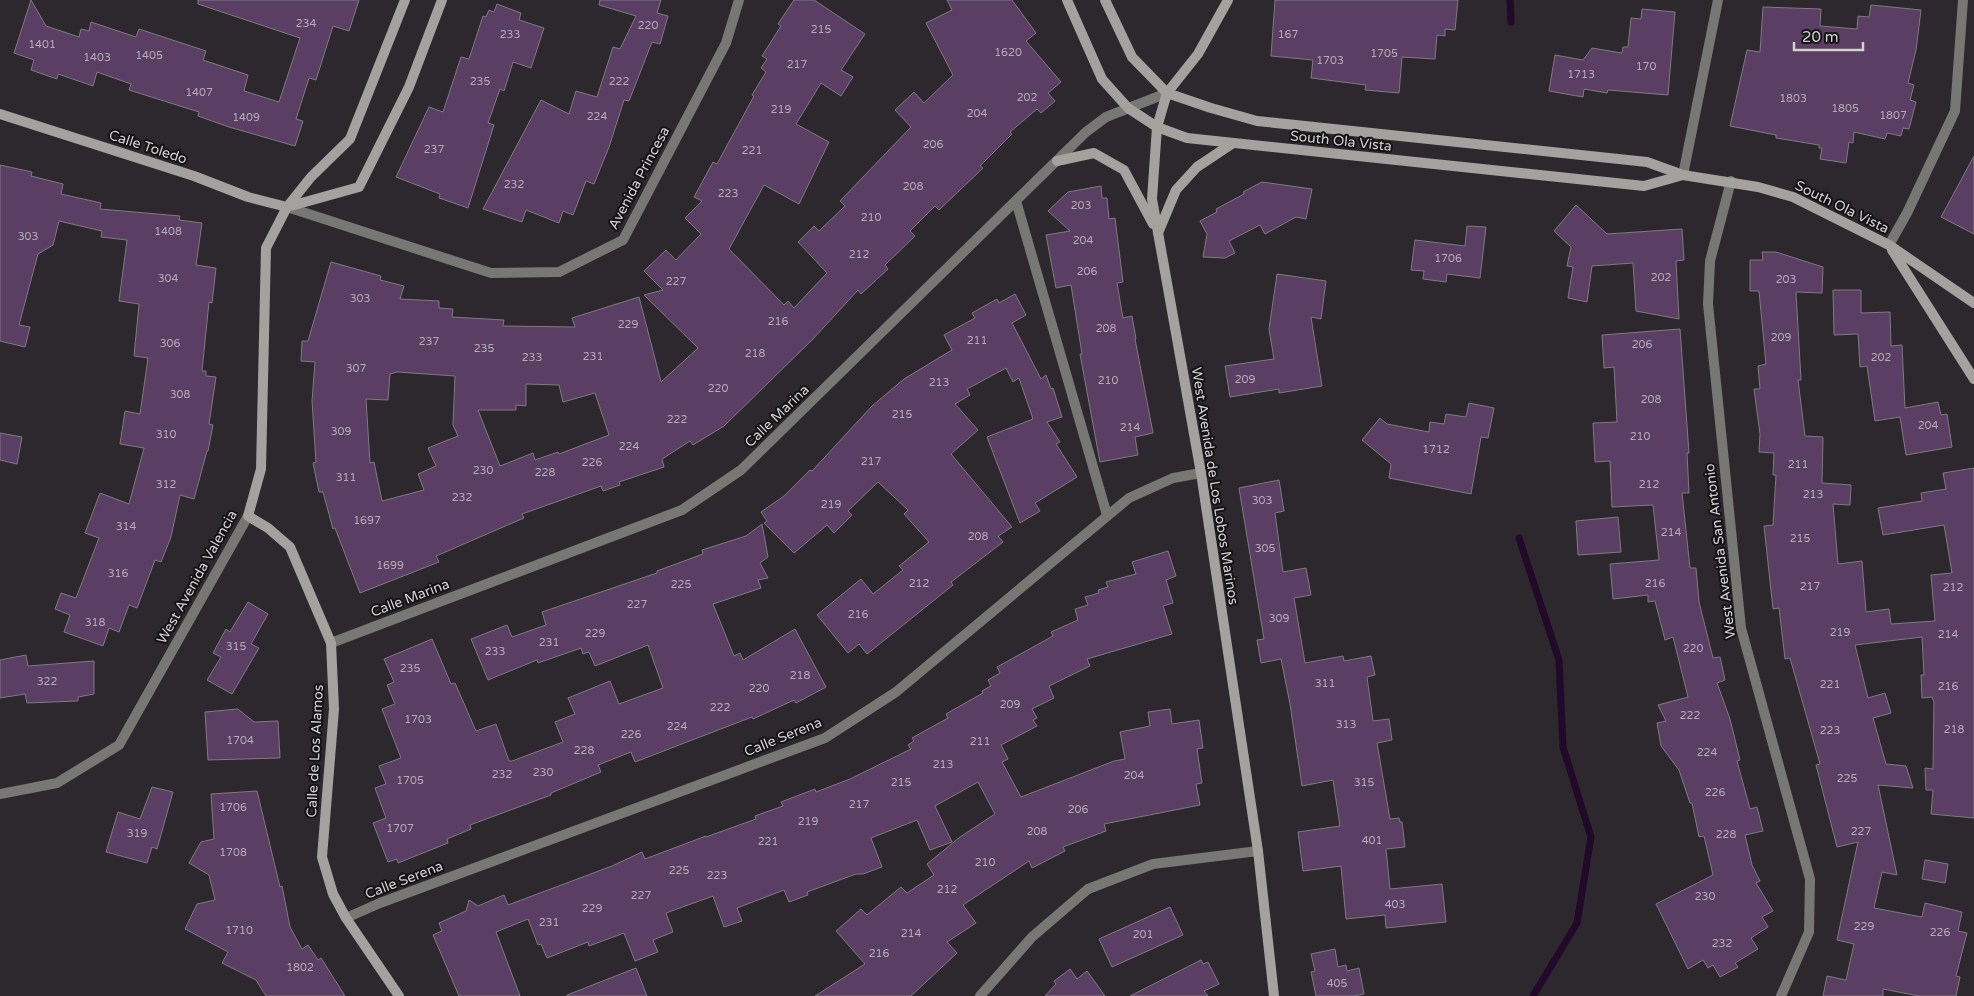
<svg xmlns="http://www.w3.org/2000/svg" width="1974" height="996" font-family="'Varela Round',sans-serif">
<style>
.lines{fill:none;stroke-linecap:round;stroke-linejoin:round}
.stream{stroke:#220829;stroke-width:7}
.building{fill:#5a3e63;stroke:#7e7b80;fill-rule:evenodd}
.lane{stroke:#777774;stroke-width:10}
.street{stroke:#777774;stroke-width:10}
.secondary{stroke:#a3a29e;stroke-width:10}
.labels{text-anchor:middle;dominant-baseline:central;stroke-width:4;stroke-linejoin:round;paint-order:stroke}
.number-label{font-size:11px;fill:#b6acb8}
.street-label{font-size:14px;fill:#d4d1d4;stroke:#131214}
</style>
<rect width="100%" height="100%" fill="#2c282d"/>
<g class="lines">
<g class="stream">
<path d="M1510,0L1511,22"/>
<path d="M1519,538L1559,660L1563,747L1591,837L1577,923L1533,996"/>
</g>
</g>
<g class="building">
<path d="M31,0L46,26L79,37L81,29L89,31L91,22L136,37L139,29L206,51L203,60L248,75L244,91L279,102L300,38L198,4V0H359L349,31L333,26L316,80L309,78L296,119L303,121L295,146L229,127L198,116L199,112L129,90L131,84L97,72L93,86L58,74L57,79L31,70L34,60L14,53Z"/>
<path d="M600,0H661L657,13L668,16L660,44L652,42L629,101L624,100L609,147L594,184L586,181L573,215L563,211L559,223L526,210L522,222L483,209L541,100L569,114L576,91L597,97L613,47L620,49L636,16L599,5Z"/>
<path d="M794,0H814L865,34L841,70L853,77L841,96L821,83L796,124L829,142L799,204L764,185L729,249L784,305L788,301L794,308L827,273L798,242L814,226L819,231L845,206L840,201L911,127L895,110L914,92L924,103L953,75L926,23L952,10L947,0H1012L1036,33L1026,41L1061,82L1048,93L1055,101L1041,113L1037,109L1010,132L1012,134L980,166L983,168L939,210L935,206L910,231L915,236L885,265L888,269L861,294L858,290L813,339L724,426L693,445L690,441L662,459L664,467L619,482L620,485L603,491L601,486L522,514L524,518L436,556L439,562L360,593L335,528L333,529L323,492H319L313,463L316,462L312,401L315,362L301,361L302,341H308L331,262L381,276L380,280L404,286L400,299L439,301V308L453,309L452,317L504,320L503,326L575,327L572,318L639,297L661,382L698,348L644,295L663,290L644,271L666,250L676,260L701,234L685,218L702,201L694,197L713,162L717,164L754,96L752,95L766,72L761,68L767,59L762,56L781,26L778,24ZM397,372L455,376L453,425L458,436L428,448L436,466L418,474L424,490L382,501L374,462L370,463L366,399L388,400L390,374ZM526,384L559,385L563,402L595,393L609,435L559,454L558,452L535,460L533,453L500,466L478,410H516V405L526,406Z"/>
<path d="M1275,0H1458L1455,30L1445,29V36L1437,35L1435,59L1402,57L1399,93L1365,90L1366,85L1311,78L1313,60L1271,56Z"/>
<path d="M497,4L521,13L519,20L544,28L531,68L513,62L504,91L500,89L488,123L494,125L468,208L439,198L440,194L396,177L429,107L443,112L461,57L469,59L483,16L486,17L489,10L494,12Z"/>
<path d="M1871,5L1921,10L1916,50L1908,83L1914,85L1910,100L1916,102L1909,129L1903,128L1901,136L1887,133L1885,139L1854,132L1853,143L1849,142L1846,163L1820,159L1822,148H1819V145L1776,138V135L1730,126L1747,50L1760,52L1763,7L1821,9L1820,26L1857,29L1858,16L1869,17Z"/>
<path d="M1642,9L1675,12L1668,95L1608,90L1607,93L1584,89L1583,97L1549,91L1555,55L1583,60L1592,48L1622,53L1623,47H1628L1631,18L1641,19Z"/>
<path d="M1974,156V234L1941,217Z"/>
<path d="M0,165L32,172L31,176L63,184L61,194L101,203L100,209L180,216L179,220L202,223L196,265L216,268L212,303L209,302L202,371H206V376L216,377L209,424L213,425L208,451H207L194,499L180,495L171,537L161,562L155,560L137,608L129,605L119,632L109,628L103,646L64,632L70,615L55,609L61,593L76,598L99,538L85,533L100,493L129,504L144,448L120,444L125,411L140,414L148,358L134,356L139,304L119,301L127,240L101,237L102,231L59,221L53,245L38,254L35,265L19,325L30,327L25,347L0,341Z"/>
<path d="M1262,182L1312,189L1306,219L1296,217L1265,234L1260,225L1229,241L1235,253L1225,258L1203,257L1207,234L1200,221L1217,212L1216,209L1244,194L1243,192Z"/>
<path d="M1101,186L1102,198H1107L1109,219L1115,218L1123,282L1117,283L1123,318L1132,316L1136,339H1135L1153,433L1135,437L1138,455L1100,462L1080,354H1082L1071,285L1056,288L1046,235L1070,231L1048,211L1068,192Z"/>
<path d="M1576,205L1607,234L1682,229L1684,260L1676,261L1679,319L1636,311L1633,263L1592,266L1587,302L1568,298L1573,267L1567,266L1571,247L1554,231Z"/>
<path d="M1467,226L1486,227L1480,278L1447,274L1446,282L1423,279L1424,271L1411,270L1415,240L1465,246Z"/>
<path d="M1762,252H1776L1823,267L1822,293L1796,292L1801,380H1798L1805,436L1823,437L1822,483L1851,485L1850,505L1833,504L1838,564L1862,561L1866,612L1889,609L1891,624L1935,621L1931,575L1952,573L1944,525L1883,535L1878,508L1922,501L1921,493L1946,489L1943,473L1974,468V818L1931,814L1933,790H1926L1925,768L1933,769L1934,702L1932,697L1922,698L1921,675H1924L1922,637L1855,645L1868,698L1885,693L1891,713L1873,718L1886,764L1906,766L1913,788L1878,785L1897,875L1882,872L1874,908L1922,917L1925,903L1962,912L1958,931L1967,933L1956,976L1960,977L1956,996H1919L1883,989V996H1823L1827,976L1846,980L1854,944L1837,940L1858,842L1837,847L1816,765L1820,764L1790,658L1785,659L1779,608L1773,609L1764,526L1773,525L1776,475H1773L1774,453L1759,452L1760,434L1754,389H1760L1758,366L1766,364L1759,291H1750V260H1763Z"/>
<path d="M1277,274L1326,281L1321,319L1311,317L1322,386L1279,393V389L1230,397L1225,366L1274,359L1269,329Z"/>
<path d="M1833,290H1861V313L1890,312L1891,346L1902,345L1905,408L1938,402L1941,415L1947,414L1952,447L1906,455L1900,417L1875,421L1867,366L1860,367L1858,334L1834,335Z"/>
<path d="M1015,294L1026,315L1012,323L1041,379L1046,375L1051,389L1053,388L1062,417L1047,422L1060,442L1056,444L1077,477L1035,503L1040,511L1020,523L987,437L1033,419L1019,378L1013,382L1006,368L967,389L970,395L955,404L978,430L951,454L1012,527L998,536L1003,542L951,582L953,585L867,654L859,644L848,653L817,615L861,579L873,594L903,570L899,566L929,542L904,514L908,510L878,482L848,511L852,515L834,533L827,525L794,553L764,523L767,521L761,512L784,496L810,470L812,471L872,406L904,379L952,350L944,335L975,318L972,313L997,299L999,303Z"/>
<path d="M1680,329L1689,453H1687L1689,493H1682L1690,568H1696L1699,602L1713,658L1720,657L1725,680L1717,683L1730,719L1740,760L1737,761L1750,809L1757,807L1763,831L1745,835L1752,865L1760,881L1756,883L1773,911L1762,917L1768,927L1751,938L1758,949L1735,963L1738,967L1720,977L1713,965L1708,968L1703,960L1688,969L1656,904L1713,875L1704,836L1699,837L1692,803H1690L1679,770L1661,746L1657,723L1666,721L1658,705L1688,697L1673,637L1665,640L1655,601L1648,602V595L1613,599L1610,564L1659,560L1653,505L1612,507L1610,461L1595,462L1593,423L1617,422L1614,367L1604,368L1602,335Z"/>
<path d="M1469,403L1494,408L1488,438L1481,437L1471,494L1389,478L1391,464L1362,440L1380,418L1387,424L1429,432L1430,422L1444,424L1446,414L1466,417Z"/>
<path d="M0,433L22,437L17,464L0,460Z"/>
<path d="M1279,480L1284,511L1275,513L1283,572L1306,568L1311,595L1294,598L1305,663L1343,656L1344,661L1371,656L1375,675L1367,677L1373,721L1389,719L1392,740L1377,743L1390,819L1399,818L1400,822H1402L1405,847L1386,849L1390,889L1442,884L1446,922L1386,928L1385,915L1346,919L1341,866L1303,871L1298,832L1340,826L1333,780L1302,786L1290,704L1281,659L1261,663L1257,640L1264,639L1239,488Z"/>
<path d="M1618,517L1621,552L1578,555L1576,521Z"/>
<path d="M762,524L768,557L760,563L768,578L758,580L761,588L713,604L734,656L740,653L743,660L795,629L826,687L796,703L794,700L753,719L752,717L635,762L631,752L598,765L601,772L551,793V795L470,825L471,829L447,839L448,843L398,863L397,859L388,862L373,823L386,818L375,788L386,784L379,766L401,758L382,709L395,704L387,685L394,682L384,659L432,639L451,684L455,683L476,731L496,724L509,761H512L563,742L555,722L575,714L568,698L610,681L619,704L663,688L648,645L595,666L589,652L583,654L581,648L538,663L537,660L488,680L471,639L507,625L512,637L546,625L542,612L657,573V571L703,554L702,550L746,536Z"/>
<path d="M1168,551L1176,576L1166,580L1173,603L1163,606L1172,634L1087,659L1090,666L1049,686L1054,698L1032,709L1037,718L1033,720L1037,726L1001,745L1008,759L1002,762L1021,797L1114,761L1125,759L1120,732L1150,726L1148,712L1170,709L1172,724L1199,720L1203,748L1197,749L1202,783L1196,784L1200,805L1104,824L1106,831L1063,847L1065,851L1032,868L1029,861L963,905L976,923L947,942L957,953L911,996H815L865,964L836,931L861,909L867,915L901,887L907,893L934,875L927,864L960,837L995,814L978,782L935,806L952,842L930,850L917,820L871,838L882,867L863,874H856L807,892L808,895L789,902L784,890L737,908L742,921L724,927L713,896L666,913L673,932L653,940L658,952L635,961L624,933L589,946L588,942L547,958L541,944L538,945L528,919L496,932L520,996H459L433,935L442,931L439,923L466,911L469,900L478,906L504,895L508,905L612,866L642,852L645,859L706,836V837L756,819L755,816L783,806L781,802L815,789L816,792L850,779L911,749L908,745L914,741L912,738L948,718L946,714L983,693L982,691L991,686L988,680L1000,673L997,667L1053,636L1051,632L1078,620L1075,609L1088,605L1085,597L1099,593L1098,590L1108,587L1106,582L1136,574L1132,562Z"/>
<path d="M248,602L268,614L251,644L259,648L232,694L207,680L221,657L213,653L226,629L230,632Z"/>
<path d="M26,655L28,666L94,661V694L78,697V701L27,703L25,694L0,698V660Z"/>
<path d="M238,709L254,722L278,721L280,758L208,760L205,712Z"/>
<path d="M152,787L173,792L157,849L152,847L147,863L106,852L118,812L140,819Z"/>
<path d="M257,791L280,887L282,886L290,927L302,949L308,945L318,960L321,958L345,996H266L256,980L222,963L228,952L185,929L197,904L215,900L209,875L189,863L201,842L214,839L211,794Z"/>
<path d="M1925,860L1948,864L1945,883L1922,879Z"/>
<path d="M1170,907L1183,935L1112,967L1099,939Z"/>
<path d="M1335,949L1338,967L1346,965L1347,971L1359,968L1364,994L1353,996H1316L1311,972L1315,971L1311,954Z"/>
<path d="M1201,960L1203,964L1208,962L1219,984L1204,991L1208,996H1130Z"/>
<path d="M636,968L647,996H567V995Z"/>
<path d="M1070,969L1077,979L1087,971L1105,996H1045L1056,984L1054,981Z"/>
</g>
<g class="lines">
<path class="lane" d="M1016,201L1107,515"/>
<g class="street">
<path d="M1683,175L1718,0"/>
<path d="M1731,181L1710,261L1708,304L1741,628L1810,879L1809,932L1781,996"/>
<path d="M287,207L491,273L559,272L623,240L726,43L739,0"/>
<path d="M1889,245L1907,213L1955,111L1963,0"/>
<path d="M331,643L682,510L741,470L1086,132L1106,117L1167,93"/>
<path d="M0,794L57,783L119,745L248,516"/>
<path d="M346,918L380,903L825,738L896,692L1129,498L1173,478L1201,473"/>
<path d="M980,996L1032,937L1088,889L1153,864L1258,851"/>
</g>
<g class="secondary">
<path d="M1067,0L1102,79L1128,108L1157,127L1187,138L1644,186L1683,175"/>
<path d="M1105,0L1132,57L1167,93L1211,108L1257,121L1647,162L1683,175L1758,187L1793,197L1889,245L1974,303"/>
<path d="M1228,0L1198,54L1167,93L1157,127L1152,199L1201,473L1258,851L1274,996"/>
<path d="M0,114L194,176L248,197L287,207L359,187L409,87L442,0"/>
<path d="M1057,161L1094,153L1124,170L1153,224"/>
<path d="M1158,233L1176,190L1197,167L1233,143"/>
<path d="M1892,250L1974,379"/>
<path d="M399,996L346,918L333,894L322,857L334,709L331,643L290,547L268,528L248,516L261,469L266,248L287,207L311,177L350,139L405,0"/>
</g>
</g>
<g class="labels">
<g class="number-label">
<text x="306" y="23">234</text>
<text x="648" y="25">220</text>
<text x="821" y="29">215</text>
<text x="510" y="34">233</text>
<text x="1288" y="34">167</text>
<text x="42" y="44">1401</text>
<text x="1008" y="52">1620</text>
<text x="1384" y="53">1705</text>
<text x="149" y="55">1405</text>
<text x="97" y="57">1403</text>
<text x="1330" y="60">1703</text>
<text x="797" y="64">217</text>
<text x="1646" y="66">170</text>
<text x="1581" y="74">1713</text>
<text x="480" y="81">235</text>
<text x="619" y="81">222</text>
<text x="199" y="92">1407</text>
<text x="1027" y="97">202</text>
<text x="1793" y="98">1803</text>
<text x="1845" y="108">1805</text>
<text x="781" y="109">219</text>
<text x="977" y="113">204</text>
<text x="1893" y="115">1807</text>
<text x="597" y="116">224</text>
<text x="246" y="117">1409</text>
<text x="933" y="144">206</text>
<text x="434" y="149">237</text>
<text x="752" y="150">221</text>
<text x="514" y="184">232</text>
<text x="913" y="186">208</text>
<text x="728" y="193">223</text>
<text x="1081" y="205">203</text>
<text x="871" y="217">210</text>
<text x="168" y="231">1408</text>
<text x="28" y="236">303</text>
<text x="1083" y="240">204</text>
<text x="859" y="254">212</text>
<text x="1448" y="258">1706</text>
<text x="1087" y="271">206</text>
<text x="1661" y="277">202</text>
<text x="168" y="278">304</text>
<text x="1786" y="279">203</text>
<text x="676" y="281">227</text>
<text x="360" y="298">303</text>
<text x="778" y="321">216</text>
<text x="628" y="324">229</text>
<text x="1106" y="328">208</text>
<text x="1781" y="337">209</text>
<text x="977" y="340">211</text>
<text x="429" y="341">237</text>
<text x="170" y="343">306</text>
<text x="1642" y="344">206</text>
<text x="484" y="348">235</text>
<text x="755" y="353">218</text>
<text x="593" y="356">231</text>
<text x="532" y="357">233</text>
<text x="1881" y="357">202</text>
<text x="356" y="368">307</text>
<text x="1245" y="379">209</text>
<text x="1108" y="380">210</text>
<text x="939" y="382">213</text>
<text x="718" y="388">220</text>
<text x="180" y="394">308</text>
<text x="1651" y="399">208</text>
<text x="902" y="414">215</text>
<text x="677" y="419">222</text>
<text x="1928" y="425">204</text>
<text x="1130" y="427">214</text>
<text x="341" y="431">309</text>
<text x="166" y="434">310</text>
<text x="1640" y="436">210</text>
<text x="629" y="446">224</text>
<text x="1436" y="449">1712</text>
<text x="871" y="461">217</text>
<text x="592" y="462">226</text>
<text x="1798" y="464">211</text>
<text x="483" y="470">230</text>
<text x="545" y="472">228</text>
<text x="346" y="477">311</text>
<text x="166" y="484">312</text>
<text x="1649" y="484">212</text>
<text x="1813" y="494">213</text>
<text x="462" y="497">232</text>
<text x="1262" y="500">303</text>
<text x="831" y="504">219</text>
<text x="367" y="520">1697</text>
<text x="126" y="526">314</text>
<text x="1671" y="532">214</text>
<text x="978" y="536">208</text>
<text x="1800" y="538">215</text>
<text x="1265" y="548">305</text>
<text x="390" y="565">1699</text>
<text x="118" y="573">316</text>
<text x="919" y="583">212</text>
<text x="1655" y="583">216</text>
<text x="681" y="584">225</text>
<text x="1810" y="586">217</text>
<text x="1953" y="587">212</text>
<text x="637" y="604">227</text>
<text x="858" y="614">216</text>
<text x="1279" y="618">309</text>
<text x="95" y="622">318</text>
<text x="1840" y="632">219</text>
<text x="595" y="633">229</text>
<text x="1948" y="634">214</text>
<text x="549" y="642">231</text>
<text x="236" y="646">315</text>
<text x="1693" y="648">220</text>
<text x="495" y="651">233</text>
<text x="410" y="668">235</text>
<text x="800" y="675">218</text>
<text x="47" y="681">322</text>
<text x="1325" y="683">311</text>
<text x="1830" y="684">221</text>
<text x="1948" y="686">216</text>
<text x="759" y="688">220</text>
<text x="1010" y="704">209</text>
<text x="720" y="707">222</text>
<text x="1690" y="715">222</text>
<text x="418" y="719">1703</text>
<text x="1346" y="724">313</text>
<text x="677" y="726">224</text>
<text x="1954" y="729">218</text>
<text x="1830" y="730">223</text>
<text x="631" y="734">226</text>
<text x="240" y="740">1704</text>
<text x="980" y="741">211</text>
<text x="584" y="750">228</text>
<text x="1707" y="752">224</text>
<text x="943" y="764">213</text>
<text x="543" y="772">230</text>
<text x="502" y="774">232</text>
<text x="1134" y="775">204</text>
<text x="1847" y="778">225</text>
<text x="410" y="780">1705</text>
<text x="901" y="782">215</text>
<text x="1364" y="782">315</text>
<text x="1715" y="792">226</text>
<text x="859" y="804">217</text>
<text x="233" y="807">1706</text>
<text x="1078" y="809">206</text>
<text x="808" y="821">219</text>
<text x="400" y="828">1707</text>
<text x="1037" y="831">208</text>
<text x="1861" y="831">227</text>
<text x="137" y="833">319</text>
<text x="1726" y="834">228</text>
<text x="1372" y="840">401</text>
<text x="768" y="841">221</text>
<text x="233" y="852">1708</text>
<text x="985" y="862">210</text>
<text x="679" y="870">225</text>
<text x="717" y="875">223</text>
<text x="947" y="889">212</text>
<text x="641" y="895">227</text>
<text x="1705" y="896">230</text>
<text x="1395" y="904">403</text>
<text x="592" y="908">229</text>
<text x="549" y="922">231</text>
<text x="1864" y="926">229</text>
<text x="239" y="930">1710</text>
<text x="1940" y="932">226</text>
<text x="911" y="933">214</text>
<text x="1143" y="934">201</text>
<text x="1722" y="943">232</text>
<text x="879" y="953">216</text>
<text x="300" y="967">1802</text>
<text x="1337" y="983">405</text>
</g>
<g class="street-label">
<text transform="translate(1341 141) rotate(6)">South Ola Vista</text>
<text transform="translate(148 147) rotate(18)">Calle Toledo</text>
<text transform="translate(639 178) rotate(-62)">Avenida Princesa</text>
<text transform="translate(1842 207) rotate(26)">South Ola Vista</text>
<text transform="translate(777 416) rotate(-44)">Calle Marina</text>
<text transform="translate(1215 486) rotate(81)">West Avenida de Los Lobos Marinos</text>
<text transform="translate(1720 551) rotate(-97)">West Avenida San Antonio</text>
<text transform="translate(197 577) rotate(-61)">West Avenida Valencia</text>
<text transform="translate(410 598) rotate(-21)">Calle Marina</text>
<text transform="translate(783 737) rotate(-22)">Calle Serena</text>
<text transform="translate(315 751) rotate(-87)">Calle de Los Alamos</text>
<text transform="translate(404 880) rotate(-21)">Calle Serena</text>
</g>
</g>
<path d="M1794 42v8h69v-8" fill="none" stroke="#d4d1d4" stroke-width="2.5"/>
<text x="1802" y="42" font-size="15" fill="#d4d1d4" stroke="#131214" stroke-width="4" paint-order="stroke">20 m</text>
</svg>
